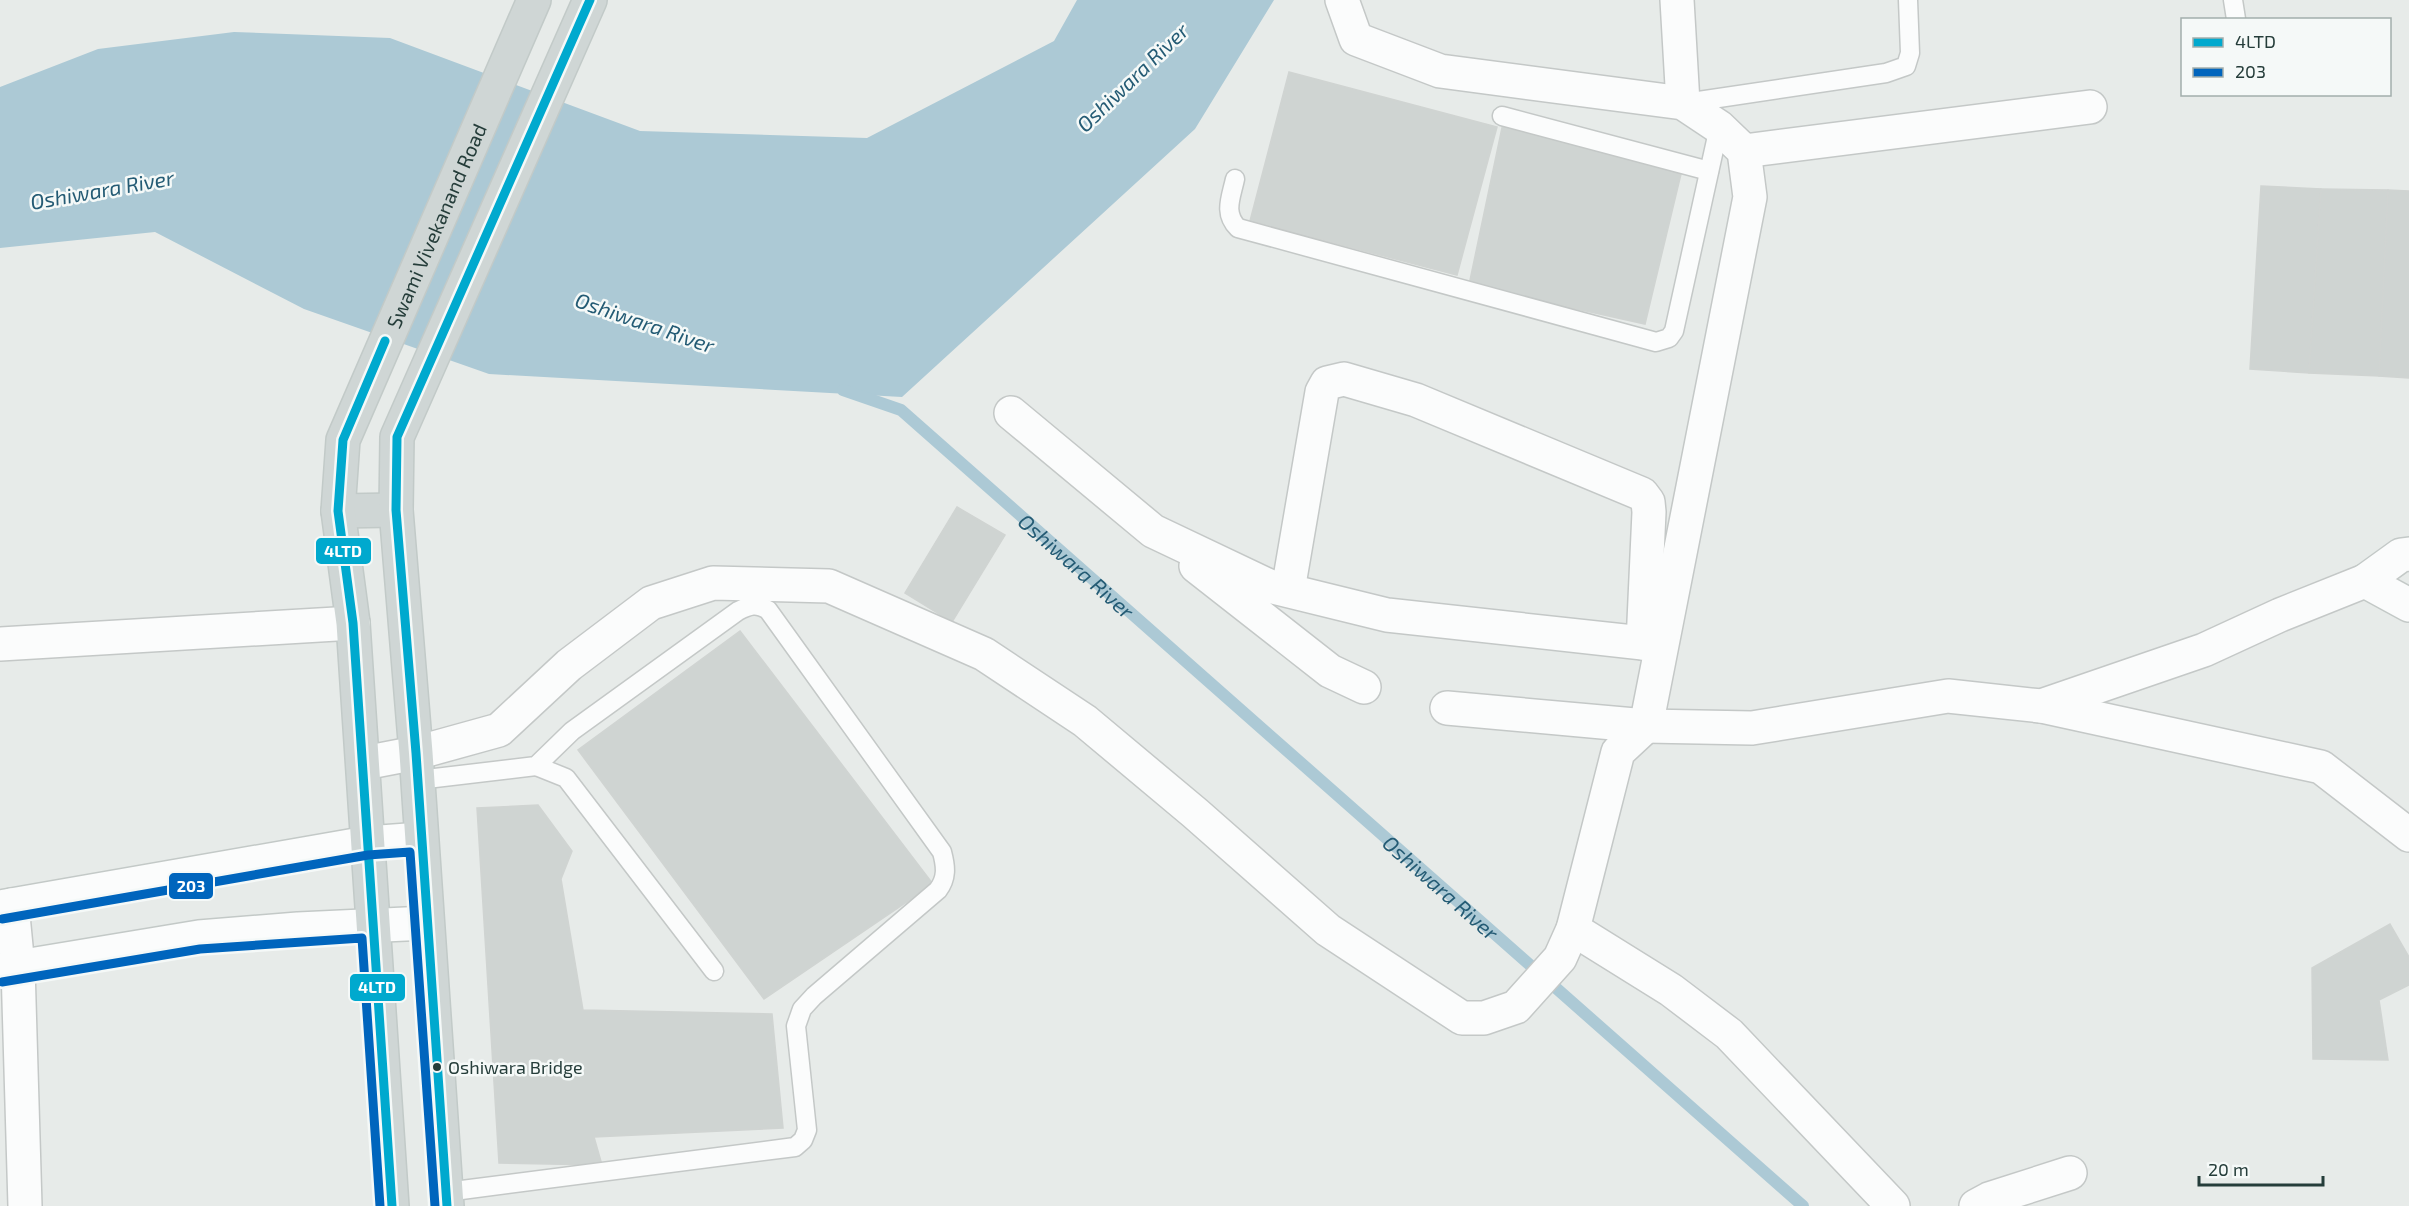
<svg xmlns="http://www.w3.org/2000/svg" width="2409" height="1206" font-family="'Exo 2',sans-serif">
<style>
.water{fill:#acc9d5}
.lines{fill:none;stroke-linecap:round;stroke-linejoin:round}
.stream{stroke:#acc9d5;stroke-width:12}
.building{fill:#cfd4d2;stroke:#d0d4d2;stroke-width:1.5}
.lane-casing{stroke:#c4c8c7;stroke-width:21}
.street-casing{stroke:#c4c8c7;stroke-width:36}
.secondary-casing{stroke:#c3c9c7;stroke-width:36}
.primary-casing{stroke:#c2cac8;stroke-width:36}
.lane{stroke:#fbfcfc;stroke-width:18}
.street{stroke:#fbfcfc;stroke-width:33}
.secondary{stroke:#fbfcfc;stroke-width:33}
.primary{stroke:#cfd6d5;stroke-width:33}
.bus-1-casing{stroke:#f5f9f8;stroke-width:14}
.bus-2-casing{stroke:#f5f9f8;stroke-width:14}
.bus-1{stroke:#00a9ce;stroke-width:9}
.bus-2{stroke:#0065bd;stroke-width:9}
.bus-dot{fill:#253d3a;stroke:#f5f9f8;stroke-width:2}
.labels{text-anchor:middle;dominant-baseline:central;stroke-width:5;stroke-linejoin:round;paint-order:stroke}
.bus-label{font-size:18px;fill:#253d3a;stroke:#f5f9f8;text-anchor:start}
.street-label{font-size:20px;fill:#253d3a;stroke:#f5f9f8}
.water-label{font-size:21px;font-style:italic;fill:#245b74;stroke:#f5f9f8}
.line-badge{stroke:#f5f9f8;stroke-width:2}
.badge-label{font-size:16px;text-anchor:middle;font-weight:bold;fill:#fff}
</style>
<rect width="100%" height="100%" fill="#e7ebe9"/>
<path class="water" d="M1077,0H1274L1195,129L902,397L489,374L304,309L155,232L0,248V87L98,49L234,32L390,38L640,131L867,138L1054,41Z"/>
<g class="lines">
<path class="stream" id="s1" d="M843,390L901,410L1803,1206"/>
</g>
<g class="building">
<path d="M1289,72L1497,127L1457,275L1250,221Z"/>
<path d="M1503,123L1681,174L1645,324L1469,285Z"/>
<path d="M2261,186L2321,189L2309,373L2250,369Z"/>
<path d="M2321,189L2388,190L2379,376L2309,373Z"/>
<path d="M2388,190L2409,191V378L2379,376Z"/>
<path d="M957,507L1005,535L952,622L905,593Z"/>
<path d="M740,631L933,884L764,999L578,750Z"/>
<path d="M538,805L572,851L561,879L583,1010L772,1014L783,1128L594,1137L602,1165L499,1163L477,808Z"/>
<path d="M2390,924L2409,957V985L2379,1000L2388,1060L2313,1059L2312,968Z"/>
</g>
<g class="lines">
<g class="lane-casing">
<g id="lane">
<path d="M2233,0L2236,19"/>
<path d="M1685,103L1886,73L1906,66L1910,53L1908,0"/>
<path d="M1502,116L1709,171"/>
<path d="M1235,179C1231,198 1223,213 1238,228L1656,342L1669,338L1674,331L1719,127"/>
<path d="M536,766L566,778L714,971"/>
<path d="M418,780L536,766L572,731L738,611C750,605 756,603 768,610L942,852C946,867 947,878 938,890L814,996L802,1009L796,1026L807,1130L803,1140L795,1147L446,1192"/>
</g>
</g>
<g class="street-casing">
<g id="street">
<path d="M1677,0L1683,103"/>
<path d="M1744,151L2090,107"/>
<path d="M1011,413L1153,531L1269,586L1387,615L1661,645"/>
<path d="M1196,566L1330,671L1364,687"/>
<path d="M1288,590L1322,392L1327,383L1344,379L1416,400L1642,494L1648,502L1649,512L1643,643"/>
<path d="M0,644L353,623"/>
<path d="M2041,706L2321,767L2409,835"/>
<path d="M1447,708L1646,726L1752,728L1948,696L2041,706L2204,650L2280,615L2365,581"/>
<path d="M364,763L416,753L499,730L569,665L651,603L713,583L829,586L984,654L1085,721L1195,813L1328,930L1462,1018H1484L1516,1007L1560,958L1573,929L1618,752L1646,726L1750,197L1744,151L1719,127L1683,103L1440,71L1356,39L1342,0"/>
<path d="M12,905L18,967L25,1206"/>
<path d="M1573,929L1671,990L1729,1034L1893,1206"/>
<path d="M1976,1206L1989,1199L2070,1173"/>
</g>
</g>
<g class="secondary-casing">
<g id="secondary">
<path d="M2409,554L2401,555L2365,581L2409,605"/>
<path d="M0,907L367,843L421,839"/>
<path d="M0,970L199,937L298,929L427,923"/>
</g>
</g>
<g class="primary-casing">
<g id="primary">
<path d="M338,511L396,510"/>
<path id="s2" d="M392,1206L353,623L338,511L343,440L534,0"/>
<path d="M447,1206L416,753L396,510L397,437L590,0"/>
</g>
</g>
<use href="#lane" class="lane"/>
<use href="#street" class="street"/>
<use href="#secondary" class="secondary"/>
<use href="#primary" class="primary"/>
<g class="bus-1-casing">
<g id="bus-1">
<path d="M385,341L343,440L338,511L353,623L392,1206"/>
<path d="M447,1206L416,753L396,510L397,437L590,0"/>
</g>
</g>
<g class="bus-2-casing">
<g id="bus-2">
<path d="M2,919L368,855L410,852L435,1206"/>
<path d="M2,982L200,949L362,938L380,1206"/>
</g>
</g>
<use href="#bus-1" class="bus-1"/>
<use href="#bus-2" class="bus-2"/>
</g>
<circle class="bus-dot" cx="437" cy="1067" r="5"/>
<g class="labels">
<g class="bus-label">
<text x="448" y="1067">Oshiwara Bridge</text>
</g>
<g class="street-label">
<text stroke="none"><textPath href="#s2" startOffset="1002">Swami Vivekanand Road</textPath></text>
</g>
<g class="water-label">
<text transform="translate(1132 77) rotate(-44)">Oshiwara River</text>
<text transform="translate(102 189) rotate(-10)">Oshiwara River</text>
<text transform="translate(645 322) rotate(19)">Oshiwara River</text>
<text stroke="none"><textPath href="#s1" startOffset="296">Oshiwara River</textPath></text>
<text stroke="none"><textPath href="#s1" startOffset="782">Oshiwara River</textPath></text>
</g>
</g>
<g class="line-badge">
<rect x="315" y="537" width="57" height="28" rx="6" fill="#00a9ce"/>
<rect x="168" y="872" width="46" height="28" rx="6" fill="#0065bd"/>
<rect x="349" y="973" width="57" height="29" rx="6" fill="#00a9ce"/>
</g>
<g class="badge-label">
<text x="343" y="557">4LTD</text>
<text x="191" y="892">203</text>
<text x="377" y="993">4LTD</text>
</g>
<rect x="2181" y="18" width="210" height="78" fill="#f5f9f8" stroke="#a2aeac" stroke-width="1.5"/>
<rect x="2193" y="38" width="30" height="9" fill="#00a9ce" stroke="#a2aeac" stroke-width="1.5"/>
<text x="2235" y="48" font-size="18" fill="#253d3a">4LTD</text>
<rect x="2193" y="68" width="30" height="9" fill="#0065bd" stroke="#a2aeac" stroke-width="1.5"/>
<text x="2235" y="78" font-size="18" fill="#253d3a">203</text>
<path d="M2199 1176v9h124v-9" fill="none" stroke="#253d3a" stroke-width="3"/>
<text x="2208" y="1176" font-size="18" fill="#253d3a" stroke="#f5f9f8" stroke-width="4.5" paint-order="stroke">20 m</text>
</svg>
